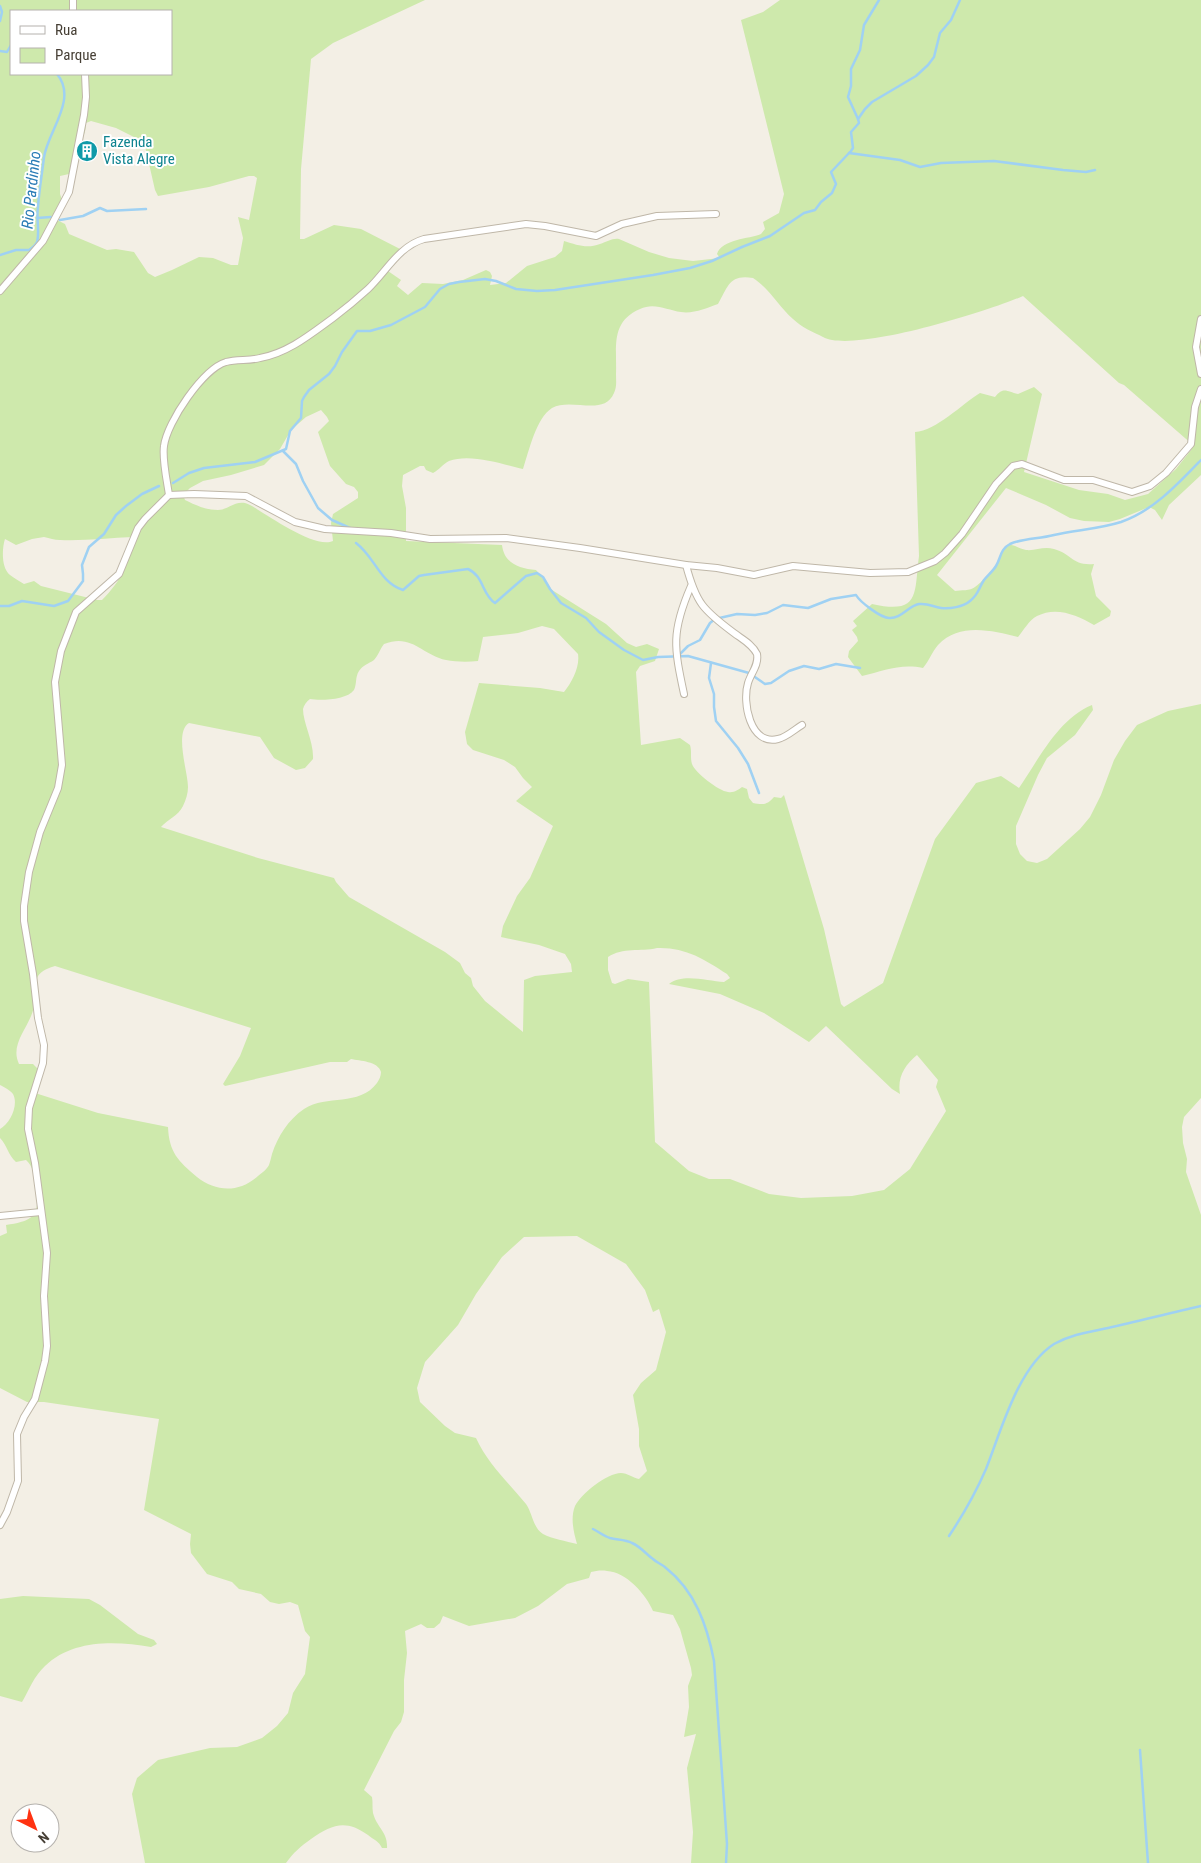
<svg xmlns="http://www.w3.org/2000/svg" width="1201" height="1863" font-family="'Roboto Condensed',sans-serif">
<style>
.green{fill:#cee9ac;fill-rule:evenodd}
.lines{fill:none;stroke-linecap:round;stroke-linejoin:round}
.stream{stroke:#9fd1f3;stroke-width:2.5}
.minor-casing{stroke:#bfb7a8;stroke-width:8}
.minor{stroke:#fff;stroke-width:6}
.labels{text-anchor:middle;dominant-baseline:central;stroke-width:4;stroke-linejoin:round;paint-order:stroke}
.culture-label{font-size:15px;fill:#0d838f;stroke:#fff;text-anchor:start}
.water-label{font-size:16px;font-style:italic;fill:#2a7cb6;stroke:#fff}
</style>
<rect width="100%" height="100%" fill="#f3efe5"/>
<g class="green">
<path d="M0,0H425L333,43L311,59L301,169L300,239H304L334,225L361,229L402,250L385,269L401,280L397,286L408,295L422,283L443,284L463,280L486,270L490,272L492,276L490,285L506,283L527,266L555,257L562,251L564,241C577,245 587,249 600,244C607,242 612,238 619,239L649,252L669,258L693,261L720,258L717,254C722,239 749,239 761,234L765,229L763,222L779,213L784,194L741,20L763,12L780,0H1201V475L1169,505L1162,520L1155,510L1149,507L1120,519L1109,522L1084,521L1070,518L1046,505L1006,488L937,575L955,591C961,590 970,591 975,587C980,584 995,568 997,563C1001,556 1001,551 1007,545C1014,544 1019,549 1026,550C1036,551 1043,546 1054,549C1072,554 1072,566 1094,564L1091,574L1096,596L1111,611L1110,616L1094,625C1077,615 1056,606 1037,616C1029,620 1024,630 1018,637C992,631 960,622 938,645C932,652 929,661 923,668C901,663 883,671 862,676L848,657L849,651L858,641L857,637L852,630L857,626L853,621L872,604C921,615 914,593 919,556L915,432C936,431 962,404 980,393L995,397C1004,386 1007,392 1018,394L1034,387L1042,394L1024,472L1079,490L1108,494L1125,500L1148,494L1176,469L1191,450L1193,445L1124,385L1119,383L1023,296C989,311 853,354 823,337C813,332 801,327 793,319C779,307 769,288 753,278C729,274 728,287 718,304C707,308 693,314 681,312C667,310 654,302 640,309C610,322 617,347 616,374C616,381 617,387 614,393C604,417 571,397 552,408C536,418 529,451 523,469C502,464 470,453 449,461C443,464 439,470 433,473L426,470L424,466H420L403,475L402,486L406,508V541L502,545C504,563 519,569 536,570L552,590L606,624L627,643L636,647L647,644L659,649L655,661L640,666L636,672L641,745L680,738L690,745C692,751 690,758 692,764C695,773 719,791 728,792C734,793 738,790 742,787L747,789L749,798L753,803C763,805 767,805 774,797L781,798L784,795L824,929L841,1004L844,1007L883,983L935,839L976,783L1001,776L1019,788C1039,759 1058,719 1092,705L1093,710L1075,735L1047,758L1038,775L1016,826V844L1020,854L1027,861L1037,863L1047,859L1080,829L1090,817L1101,795L1114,760L1125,741L1137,725L1168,711L1201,704V1098L1184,1117L1182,1127L1183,1143L1187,1159L1186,1172L1201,1215V1863H691L693,1832L687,1768L696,1734L684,1737L689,1707L688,1686L692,1675L691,1668L680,1629L673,1615L653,1611C646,1594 626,1572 607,1571C601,1570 596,1571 591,1572L589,1578L567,1584L538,1606L515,1618L469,1626L443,1616L440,1623L434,1628H427L421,1624L405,1631L407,1653L404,1680V1712L401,1722L394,1731L364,1790L372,1797C373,1802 372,1808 373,1813C377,1828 388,1832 387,1848H382C379,1841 374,1840 368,1835C346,1819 332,1824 311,1839C301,1846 293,1853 286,1863H145L132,1794L137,1778L158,1760L210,1748L237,1747L262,1738L277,1726L288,1713L293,1693L305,1674L310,1637L305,1631L298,1605L290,1602L279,1604L270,1602L261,1594L239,1589L232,1582L207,1574L191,1553L190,1544L191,1534L144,1510L159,1419L44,1402H27L0,1388V1236L7,1233L6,1225C35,1221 40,1215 36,1186C35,1177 33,1166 26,1160L16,1162C8,1155 7,1145 0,1138V1129C10,1124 19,1105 13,1094C10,1090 4,1087 0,1085ZM11,11H171V74H11ZM91,121L116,128L144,142L155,190L158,196L209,187L249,176H254L257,178L249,220L238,217L243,238L238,265H231L213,258L199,257L172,270L155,277L148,273L134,252L116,249L107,250L69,234L65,224L57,220L63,203L60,194V176L69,174L72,169L75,142C83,133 85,139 86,123ZM321,410L327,417L329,421L318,432L330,466L346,484L354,487L358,492V498L333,514L331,523L333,541C314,549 268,515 250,505C237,498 229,510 218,510C206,510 195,505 185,500L183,495L190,488L203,481L231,475L264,465L280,449L291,430L306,417ZM44,537C50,538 54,540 60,540C84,541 109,538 133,537C130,563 121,581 102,600H97L41,586L34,581L24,584C19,581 14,578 10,575C1,568 2,548 5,539L16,545L32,539ZM542,626L554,629L578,654C580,667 572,682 564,692L540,688L479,683L465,732L467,744L473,750L504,760L515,767L523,778L532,787L516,801L553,826L530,878L517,896L503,926L501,937L539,945L565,954L571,964L572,972L535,976L524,980L523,1032L485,1001L473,986L471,978L465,973L460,963L445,952L349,897L336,882L334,878L258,858L161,827C168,819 178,816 183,806C186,800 188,793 188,787C188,772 174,732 189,723L260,737L274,758L296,770L305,768L313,759C314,742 303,723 303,709C304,705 306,702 310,699C320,701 347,700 354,690C357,684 355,677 359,671C363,665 368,664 374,660C378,656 380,649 384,644C412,633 422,655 446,660C456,662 468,662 478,661L483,637L518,633ZM657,948C685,947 704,959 727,974L730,978L724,982C708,981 682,973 669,984L720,994L764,1013L809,1042L826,1026L892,1089L900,1094C897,1077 905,1065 917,1055L938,1080L936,1087L946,1111L910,1169L884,1190L852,1196L801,1198L769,1194L730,1179H709L689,1171L655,1142L649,982L628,979L615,984L612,983L608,970V957C623,947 640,952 657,948ZM55,966L251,1028L240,1056L223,1084L225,1086L330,1062H347L351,1059C360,1061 378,1061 381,1072C381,1076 379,1080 377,1083C359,1107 327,1094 304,1109C288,1120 278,1136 272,1154C271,1158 270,1162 269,1165C267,1169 262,1173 258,1176C239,1193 216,1192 197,1177C178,1161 169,1152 168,1127L98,1113L35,1093L38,1069L33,1064H19C9,1043 31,1026 34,1006C36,997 33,984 38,976C42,970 49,968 55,966ZM577,1236L626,1264L645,1290L653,1312L659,1309L666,1332L656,1370L641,1383L633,1395L639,1429V1446L647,1471L639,1479C634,1478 627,1473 621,1473C607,1473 581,1494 575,1506C570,1519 574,1533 577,1544C566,1541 552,1539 543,1534C533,1528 532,1512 526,1504C508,1482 488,1464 476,1438L455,1433L445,1426L420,1402L417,1388L425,1362L458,1325L476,1294L502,1257L524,1237Z"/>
<path d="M23,1596L89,1599L100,1605L138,1634L154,1640L157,1644L151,1647C116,1641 73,1639 45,1666C34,1676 29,1690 22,1702L0,1696V1599Z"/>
</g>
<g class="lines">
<g class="stream">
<path d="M0,6L2,12L0,21"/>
<path d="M0,51L7,52L11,45"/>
<path d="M858,119L848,97L851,86V69L860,50L864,25L879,0"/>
<path d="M849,153L900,160L920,167L941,163L994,161L1063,170L1086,172L1095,170"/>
<path d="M37,218L51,217"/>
<path d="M60,220L83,216L100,208L107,211L146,209"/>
<path d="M0,255L16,250H29C32,248 35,246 37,242C40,232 36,218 38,207C39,191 42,174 44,157C48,131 78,99 57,74"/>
<path d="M283,451L296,464L303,481L318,508L332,520L350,528"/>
<path d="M173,483L189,473L204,468L255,462L286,449L290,431L301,418L302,401L304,397L309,390L329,374L335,366L342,352L357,331H370L391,325L425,307L440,289L449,284L459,282L485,279L496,281L516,289L537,291L555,290L653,275L690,268L712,261L742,247L770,236L804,213L815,210L821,202L832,193L836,184L831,172L851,151L853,148L851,132L859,123L858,119L865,109L872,102L916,76L928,65L934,57L940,33L951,20L960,0"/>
<path d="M356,543C375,557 379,582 403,590L419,576L424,575L468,569C484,576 482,595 495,603L526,576L537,573L543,577L550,589L561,603L586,618L599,632L624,650L643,660L658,657L688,656L749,673L765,684L771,683L789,671L804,666L819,669L836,664L860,668"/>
<path d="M0,606H9L22,601L54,606L68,601L83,581V574L82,565L89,547L104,534L116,515L126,506L142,494L159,486"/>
<path d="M678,656L688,646L700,640L710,623L715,619L737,614L755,615L767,613L783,605L808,608L831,599L856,595C860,602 881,618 889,618C901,619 908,606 919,604C929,603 933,607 941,608C950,609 963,607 970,601C979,594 978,589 984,580C988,575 993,571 996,566C1001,558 1000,549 1010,544C1023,538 1039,539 1054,535C1076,530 1099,529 1121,522C1153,511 1178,484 1201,460"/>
<path d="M711,663L709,678L714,694V707L716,721L738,748L748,764L759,793"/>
<path d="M593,1529C599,1532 604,1536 610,1538C617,1540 625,1539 632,1543C641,1547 646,1554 653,1559C657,1563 662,1564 666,1568C695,1591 707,1625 714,1661L727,1844L726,1863"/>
<path d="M949,1536C963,1515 976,1492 986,1469C1001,1431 1018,1367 1054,1344C1072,1334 1089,1332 1108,1328C1139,1321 1170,1313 1201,1306"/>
<path d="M1140,1750L1148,1863"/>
</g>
<g class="minor-casing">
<g id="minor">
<path d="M73,0V11"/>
<path d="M0,291L43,241L69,192L84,115L86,97L85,74"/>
<path d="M1201,319L1196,347L1201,374"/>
<path d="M169,495C167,481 162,459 164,446C167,422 203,369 226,362C237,359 249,361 260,358C288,353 311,334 333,318C345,309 357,299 368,289C386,272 399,246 424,239L526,224L545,226L596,236L622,224L657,216L716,214"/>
<path d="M686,565C696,603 703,610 734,633C742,639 752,644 757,654C759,665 751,673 748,683C742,702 750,746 778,739C787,737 795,729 802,725"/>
<path d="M684,694C674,647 671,632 691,586"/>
<path d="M0,1216L41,1212"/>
<path d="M0,1525L7,1512L18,1481L17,1434L24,1417L35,1399L45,1361L47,1346L44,1296L47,1253L35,1163L28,1129L29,1108L43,1063L44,1045L38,1018L33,974L24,921V906L29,872L40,832L58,788L62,765L55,682L61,651L76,612L119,574L138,528L145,519L169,495L194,494L246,496L295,522L325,529L391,533L430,539L506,538L580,548L686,565L717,568L754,575L793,566L870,573L908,572L935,561L945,553L962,534L996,484L1013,466L1022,464L1064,480H1093L1132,492L1150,486L1166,473L1191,444L1195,407L1201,389"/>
</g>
</g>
<use href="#minor" class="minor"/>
</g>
<defs>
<g id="building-disc" transform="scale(1.125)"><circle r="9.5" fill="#0f9aa8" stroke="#fff"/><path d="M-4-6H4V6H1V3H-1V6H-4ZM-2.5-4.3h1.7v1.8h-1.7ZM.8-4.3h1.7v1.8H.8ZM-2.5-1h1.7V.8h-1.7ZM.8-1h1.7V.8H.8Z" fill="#fff"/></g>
</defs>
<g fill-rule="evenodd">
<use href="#building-disc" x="87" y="151"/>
</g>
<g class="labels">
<g class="culture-label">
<text x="103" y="142">Fazenda<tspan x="103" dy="17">Vista Alegre</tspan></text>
</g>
<g class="water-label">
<text transform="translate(31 190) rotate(-84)">Rio Pardinho</text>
</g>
</g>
<rect x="10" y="10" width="162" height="65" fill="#ffffff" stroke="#b5b2ae"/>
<rect x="20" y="26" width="25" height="8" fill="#ffffff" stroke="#b5b2ae"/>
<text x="55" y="35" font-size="15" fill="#463f35">Rua</text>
<rect x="20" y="48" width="25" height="15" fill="#cee9ac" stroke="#b5b2ae"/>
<text x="55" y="60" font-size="15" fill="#463f35">Parque</text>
<g transform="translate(35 1828) rotate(138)"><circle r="24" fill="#ffffff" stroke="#b5b2ae"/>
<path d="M0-4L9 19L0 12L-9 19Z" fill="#ff3211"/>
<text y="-8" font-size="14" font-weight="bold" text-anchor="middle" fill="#463f35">N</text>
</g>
</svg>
